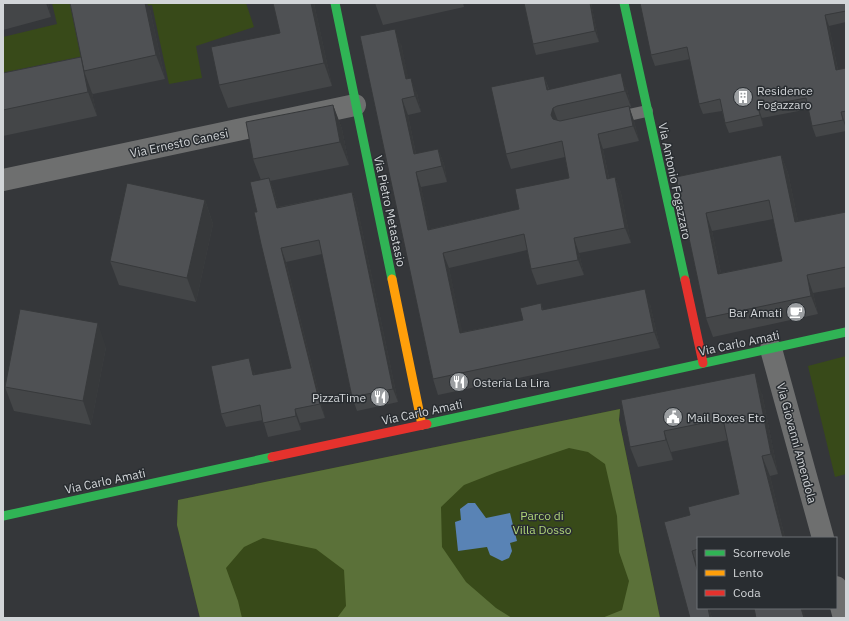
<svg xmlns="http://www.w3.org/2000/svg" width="849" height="621" font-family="'IBM Plex Sans',sans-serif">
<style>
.green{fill:#384a19}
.forest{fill:#5b7139}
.water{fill:#5983b5}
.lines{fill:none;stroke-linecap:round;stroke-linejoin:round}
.lane{stroke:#6e6f6f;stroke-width:12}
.street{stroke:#6e6f6f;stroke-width:22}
.fast{stroke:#30b455;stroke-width:9}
.slow{stroke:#ff9f0a;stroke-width:9}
.jam{stroke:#e5322d;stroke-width:9}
.wall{fill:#444648;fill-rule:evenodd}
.shaded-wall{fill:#37393b}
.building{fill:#4f5154;stroke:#37393b;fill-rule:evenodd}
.labels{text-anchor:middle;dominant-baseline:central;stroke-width:3;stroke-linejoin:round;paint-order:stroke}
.poi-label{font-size:12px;fill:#d2d5d8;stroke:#292d31;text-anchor:start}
.street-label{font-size:12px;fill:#d2d5d8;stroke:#292d31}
.park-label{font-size:12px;fill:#b0d578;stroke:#292d31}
</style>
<rect width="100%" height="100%" fill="#35373a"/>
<g class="green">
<path d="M52,3H246L254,27L196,46L202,78L169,84L152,5L75,20L84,76L3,95V37L57,24Z"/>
<path d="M846,356V474L835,477L808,366Z"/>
<path d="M620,409L619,420L660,618H200L177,525L178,500Z"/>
</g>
<path class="forest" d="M620,409L619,420L660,618H602L622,610L629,581L619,552L617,516L605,464L588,452L569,448L497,472L464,485L441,507L442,547L466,582L496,608L512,618H337L346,606L344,570L316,549L263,538L244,547L226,568L238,601L242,618H200L177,525L178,500Z"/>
<path class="water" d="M468,503H475L486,518L510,513L517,541L510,543L512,551L509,558L502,561L490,555L487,547L458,551L455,522L461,520L460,509Z"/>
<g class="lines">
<path class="lane" d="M615,118L647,111"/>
<g class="street">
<path d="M3,180L355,105"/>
<path d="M771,349L823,538"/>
<path d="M836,587L844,618"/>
</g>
<g class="fast">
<path d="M335,3L392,279"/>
<path d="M624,3L685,280"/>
<path d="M427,424L846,332"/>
<path d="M3,516L272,457"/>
</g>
<path class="slow" d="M392,279L422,425"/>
<g class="jam">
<path d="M685,280L703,363"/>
<path d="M272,457L427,424"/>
</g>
</g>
<g class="wall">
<path d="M3,3H48L51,17L3,30Z"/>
<path d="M311,3H314L315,8L332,86L228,108L219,85L280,33Z"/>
<path d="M375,3H463L464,7L383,25Z"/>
<path d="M524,3H591L599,42L536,55L533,44Z"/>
<path d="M846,3V22L829,26L838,70L846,68V122L845,123L846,131L816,137L812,126L809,109L762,118L763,126L729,133L725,123L722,111L703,114L699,104L690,59L655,66L651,55Z"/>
<path d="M150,9L165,79L93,94L92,93L97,116L3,136V73L81,57Z"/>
<path d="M360,36L401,44L408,78L417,93L421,112L408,115L416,154L438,149L444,164L447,182L421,187L430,229L519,209L569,178L565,157L511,169L506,154L544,76L549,89H627L631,107H629L634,121L639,141L603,149L609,178L615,177L621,193L631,243L579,253L584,275L537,285L531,269L527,250L449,268L462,332L523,320L541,303L543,310L650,304L660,348L438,395L433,379Z"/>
<path d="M333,105L342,129L349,165L270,181L274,191L278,207L352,192L357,206L398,402L357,411L352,397L322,254L286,262L325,418L300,423L301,430L268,437L263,420L226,427L221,414L254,372L255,375L291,368L257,212L261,180L253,159Z"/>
<path d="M781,155L788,173L798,221L846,212V287L813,293L818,314L713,337L706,318L676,177ZM773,219L782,261L721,273L712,231Z"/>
<path d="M205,200L213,224L196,302L119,285L110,261Z"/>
<path d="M106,347L91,425L14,411L5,387Z"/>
<path d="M762,393L778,474L770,476L785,538H698V608H709L712,618H690V515L739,494L728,440L671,452L673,460L638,467L630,447L621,400Z"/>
</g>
<g class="shaded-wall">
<path d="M46,3H48L51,17Z"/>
<path d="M145,3H147L150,9L165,79L156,55Z"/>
<path d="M311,3H314L315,8L332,86L324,63Z"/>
<path d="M590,3H591L599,42L595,31Z"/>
<path d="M825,15L829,26L840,81L836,70Z"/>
<path d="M395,29L401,44L412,94L406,79Z"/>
<path d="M81,57L84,71L92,93L97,116L88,92Z"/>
<path d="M621,73L627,89L631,107L625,91Z"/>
<path d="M544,76L549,91L547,90Z"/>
<path d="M411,78L417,93L421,112L415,96Z"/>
<path d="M402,99L408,115L419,169L414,154Z"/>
<path d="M333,105L342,129L349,165L340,142Z"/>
<path d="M629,106L634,121L639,141L633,126Z"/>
<path d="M758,107L762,118L763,126L760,115Z"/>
<path d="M553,108L559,124L557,130L551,115Z"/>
<path d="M841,112L845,123L846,128L843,120Z"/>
<path d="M598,134L603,149L612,194L607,179Z"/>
<path d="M438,149L444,164L447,182L442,166Z"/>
<path d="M781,155L788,173L802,240L795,222Z"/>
<path d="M416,172L421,187L434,245L428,230Z"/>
<path d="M615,177L621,193L631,243L625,228Z"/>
<path d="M269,178L274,191L282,221L277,208Z"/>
<path d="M352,192L357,206L398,402L393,389Z"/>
<path d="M205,200L213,224L196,302L187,278Z"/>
<path d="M706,213L712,231L725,292L718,274Z"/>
<path d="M574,238L579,253L584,275L578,260Z"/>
<path d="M281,248L286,262L325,418L320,404Z"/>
<path d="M443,253L449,268L466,348L460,333Z"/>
<path d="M807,275L813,293L818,314L811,296Z"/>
<path d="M645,289L650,304L660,348L654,332Z"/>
<path d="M98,323L106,347L91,425L83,401Z"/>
<path d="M249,358L254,372L258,389L253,375Z"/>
<path d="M755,373L762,393L778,474L771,454Z"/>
<path d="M295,409L300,423L301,430L296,416Z"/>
<path d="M664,431L671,452L673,460L666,440Z"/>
<path d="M762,456L770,476L785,538H783Z"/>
<path d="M692,551L698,568V573Z"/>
<path d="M708,608H709L712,618H710Z"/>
<path d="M801,608H803L806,618H804Z"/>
</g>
<g class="building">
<path d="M70,3H145L156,55L84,71Z"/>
<path d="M273,3H311L324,63L219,85L211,47L280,33Z"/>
<path d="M524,3H590L595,31L533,44Z"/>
<path d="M640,3H846V11L825,15L836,70L846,68V111L841,112L843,120L812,126L806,98L758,107L760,115L725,123L720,99L699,104L687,47L651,55Z"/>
<path d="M395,29L406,79L411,78L415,96L402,99L414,154L438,149L442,166L416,172L428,230L519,209L515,189L569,178L562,141L506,154L491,87L544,76L547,90L621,73L625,91L557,106L553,108L551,115L553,119L560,121L629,106L633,126L598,134L607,179L615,177L625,228L574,238L578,260L531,269L524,234L443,253L460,333L523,320L520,308L541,303L542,310L645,289L654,332L433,379L360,36Z"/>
<path d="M81,57L88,92L3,110V73Z"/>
<path d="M333,105L340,142L253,159L246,122Z"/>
<path d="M781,155L795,222L846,212V267L807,275L811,296L706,318L676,177ZM769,200L782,261L718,274L706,213Z"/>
<path d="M269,178L277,208L352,192L393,389L352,397L319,240L281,248L320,404L295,409L296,416L263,423L260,405L221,414L211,366L249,358L253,375L291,368L261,244L254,212H257L250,182Z"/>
<path d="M127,183L205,200L187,278L110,261Z"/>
<path d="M20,309L98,323L83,401L5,387Z"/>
<path d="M755,373L771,454L762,456L783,538H698V549L692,551L698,573V608H708L710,618H690L664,522L690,515L688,507L739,494L723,419L664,431L666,440L630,447L621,400Z"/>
<path d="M754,608H801L804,618H756Z"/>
</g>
<defs>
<g id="building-disc" transform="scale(1)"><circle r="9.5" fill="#9b9ea1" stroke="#292d31"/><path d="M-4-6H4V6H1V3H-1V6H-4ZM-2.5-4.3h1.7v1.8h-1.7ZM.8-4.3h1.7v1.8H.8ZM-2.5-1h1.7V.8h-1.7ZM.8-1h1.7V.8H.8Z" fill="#fff"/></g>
<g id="cafe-disc" transform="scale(1)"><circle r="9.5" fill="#9b9ea1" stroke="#292d31"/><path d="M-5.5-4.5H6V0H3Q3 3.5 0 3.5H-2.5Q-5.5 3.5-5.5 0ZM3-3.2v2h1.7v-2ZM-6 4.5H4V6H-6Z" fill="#fff"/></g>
<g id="restaurant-disc" transform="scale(1)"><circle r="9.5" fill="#9b9ea1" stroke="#292d31"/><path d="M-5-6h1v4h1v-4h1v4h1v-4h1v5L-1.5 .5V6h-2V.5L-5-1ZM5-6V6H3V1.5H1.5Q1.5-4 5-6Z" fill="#fff"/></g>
<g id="civic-disc" transform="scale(1)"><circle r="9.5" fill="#9b9ea1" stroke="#292d31"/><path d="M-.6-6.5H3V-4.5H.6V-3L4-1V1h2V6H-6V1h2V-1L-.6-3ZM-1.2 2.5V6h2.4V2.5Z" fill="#fff"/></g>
</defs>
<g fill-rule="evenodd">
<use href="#building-disc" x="743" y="97"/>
<use href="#cafe-disc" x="796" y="312"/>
<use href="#restaurant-disc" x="459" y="382"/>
<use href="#restaurant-disc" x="380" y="397"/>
<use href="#civic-disc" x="673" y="417"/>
</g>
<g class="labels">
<g class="poi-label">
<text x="757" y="90">Residence<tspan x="757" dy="14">Fogazzaro</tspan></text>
<text x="782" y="312" text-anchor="end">Bar Amati</text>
<text x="473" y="382">Osteria La Lira</text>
<text x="366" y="397" text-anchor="end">PizzaTime</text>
<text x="687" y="417">Mail Boxes Etc</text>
</g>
<g class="street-label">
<text transform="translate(179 143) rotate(-12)">Via Ernesto Canesi</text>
<text transform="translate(675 181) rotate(78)">Via Antonio Fogazzaro</text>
<text transform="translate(390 211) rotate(78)">Via Pietro Metastasio</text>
<text transform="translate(739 343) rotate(-12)">Via Carlo Amati</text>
<text transform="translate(422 412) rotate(-12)">Via Carlo Amati</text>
<text transform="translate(797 443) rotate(75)">Via Giovanni Amendola</text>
<text transform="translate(105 481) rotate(-12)">Via Carlo Amati</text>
</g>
<g class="park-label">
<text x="542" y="515">Parco di<tspan x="542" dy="14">Villa Dosso</tspan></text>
</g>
</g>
<rect width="849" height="621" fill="none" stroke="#d2d5d8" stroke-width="8"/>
<rect x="697" y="537" width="140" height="72" fill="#292d31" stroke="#6d7074"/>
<rect x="705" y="550" width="20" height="6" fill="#30b455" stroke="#6d7074"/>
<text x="733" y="557" font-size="12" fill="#d2d5d8">Scorrevole</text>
<rect x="705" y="570" width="20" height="6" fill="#ff9f0a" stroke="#6d7074"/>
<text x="733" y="577" font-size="12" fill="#d2d5d8">Lento</text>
<rect x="705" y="590" width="20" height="6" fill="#e5322d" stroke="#6d7074"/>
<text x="733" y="597" font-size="12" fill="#d2d5d8">Coda</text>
</svg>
